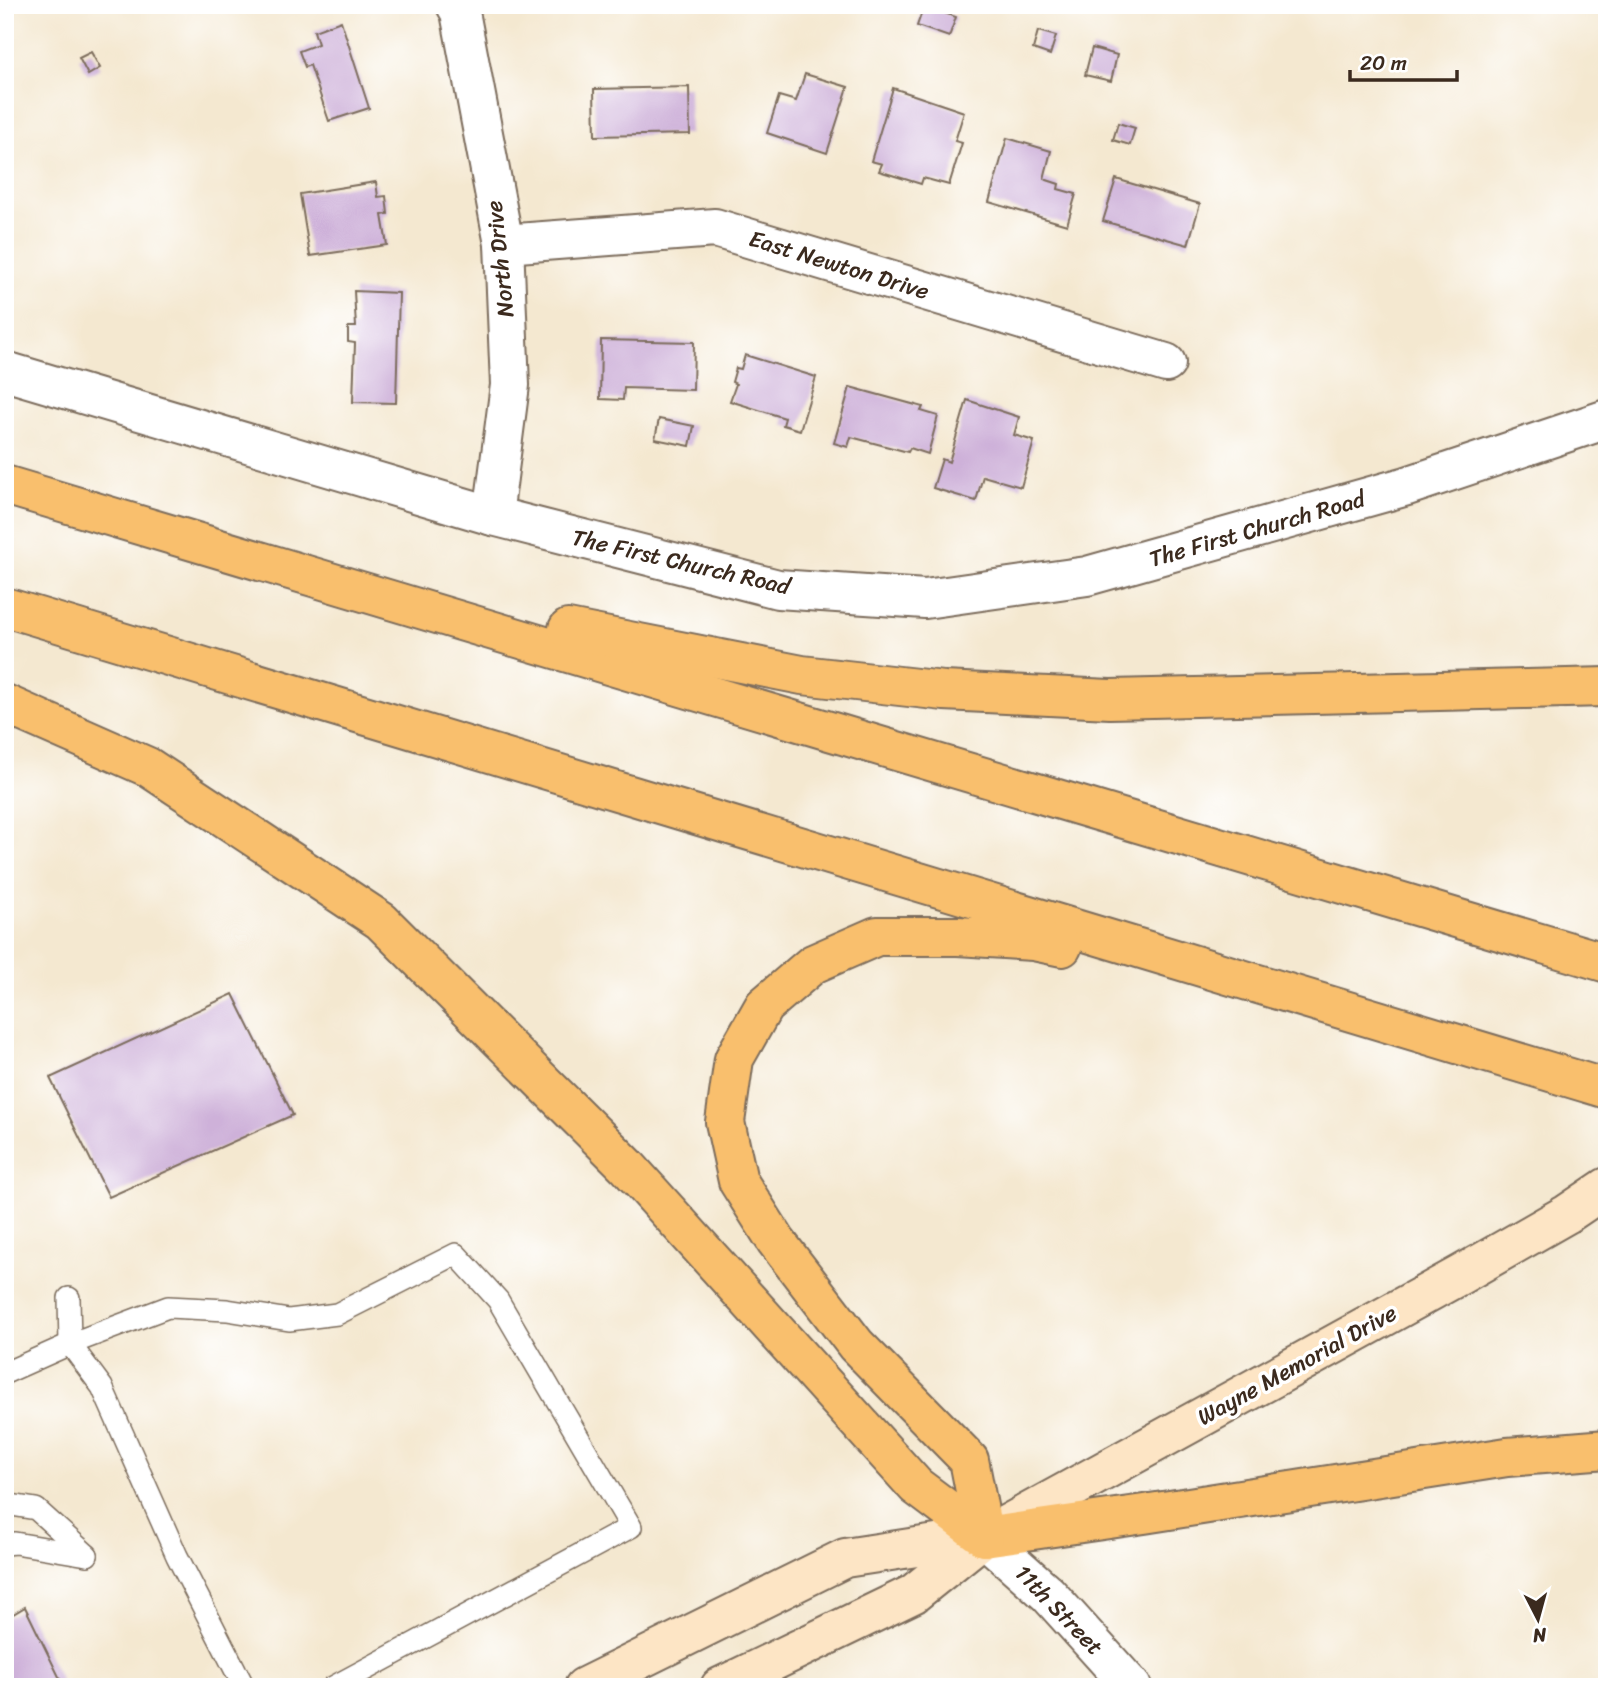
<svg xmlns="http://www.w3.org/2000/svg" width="1612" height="1692" font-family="Sriracha,sans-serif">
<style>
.building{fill:#ceb1d9}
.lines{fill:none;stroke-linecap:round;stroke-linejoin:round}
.service-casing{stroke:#7c6c5c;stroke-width:24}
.minor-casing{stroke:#7c6c5c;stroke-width:42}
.tertiary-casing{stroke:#7c6c5c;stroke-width:42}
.secondary-casing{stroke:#7c6c5c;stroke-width:42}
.motorway-casing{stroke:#7c6c5c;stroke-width:42}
.service{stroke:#fff;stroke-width:21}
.minor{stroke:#fff;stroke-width:38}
.tertiary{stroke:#fff;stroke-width:38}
.secondary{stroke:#fde5c5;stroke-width:38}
.motorway{stroke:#f9bf6d;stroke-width:38}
.labels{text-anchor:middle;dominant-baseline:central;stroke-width:7;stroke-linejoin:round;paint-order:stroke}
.street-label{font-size:23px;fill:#3b2a1e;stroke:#fff}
</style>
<rect width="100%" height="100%" fill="#fff"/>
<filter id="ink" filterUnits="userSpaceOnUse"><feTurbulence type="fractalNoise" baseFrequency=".0143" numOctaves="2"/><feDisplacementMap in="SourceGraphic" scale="14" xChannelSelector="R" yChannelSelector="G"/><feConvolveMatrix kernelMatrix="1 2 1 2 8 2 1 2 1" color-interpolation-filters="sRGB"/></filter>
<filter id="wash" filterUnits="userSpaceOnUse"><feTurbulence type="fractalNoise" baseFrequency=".00686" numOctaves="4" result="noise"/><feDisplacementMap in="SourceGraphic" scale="28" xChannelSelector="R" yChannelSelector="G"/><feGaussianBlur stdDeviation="1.57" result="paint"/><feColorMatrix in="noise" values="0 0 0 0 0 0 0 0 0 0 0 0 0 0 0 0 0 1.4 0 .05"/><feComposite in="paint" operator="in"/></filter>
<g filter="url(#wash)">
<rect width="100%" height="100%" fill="#f4e8d0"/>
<g id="blocks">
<g class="building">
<path d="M924,6L956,17L949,37L917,26Z"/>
<path d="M341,21L369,108L329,121L310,65L305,67L299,51L318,44L314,31Z"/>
<path d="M1038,31L1056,36L1050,55L1033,49Z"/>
<path d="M1092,48L1117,55L1111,81L1085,75Z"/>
<path d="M91,52L100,68L88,75L79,58Z"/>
<path d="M805,74L848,87L827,153L767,133L779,96L796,101Z"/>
<path d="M689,87L690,134L595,136L594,89Z"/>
<path d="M893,88L964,112L955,141L962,143L949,185L923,178L921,184L879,171L882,164L871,161Z"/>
<path d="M1118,123L1135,128L1130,145L1113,140Z"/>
<path d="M1007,138L1051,151L1044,179L1059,184L1058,189L1076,194L1067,225L989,202Z"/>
<path d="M1116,179L1200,204L1188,245L1103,221Z"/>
<path d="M376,182L378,197L386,196L388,214L382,215L387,245L310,256L300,194Z"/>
<path d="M354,291L399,293L396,403L353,402L355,343L348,342V327H356Z"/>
<path d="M601,340L694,342L693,390L624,388L623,400L600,399Z"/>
<path d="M745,355L816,377L800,430L783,425L785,418L730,401L736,384L732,382L736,368L741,369Z"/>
<path d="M850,387L923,407L921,411L938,416L928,454L910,448L908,452L851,437L848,447L834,443Z"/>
<path d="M967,400L1019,417L1014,435L1034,441L1021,487L983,476L976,501L933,488L942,459L949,462Z"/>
<path d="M659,419L694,426L690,446L655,439Z"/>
<path d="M233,994L293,1115L109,1197L50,1078Z"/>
<path d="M25,1607L64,1687H5V1619Z"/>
</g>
</g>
</g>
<g filter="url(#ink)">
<use href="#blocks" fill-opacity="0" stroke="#7c6c5c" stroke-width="2"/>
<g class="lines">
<g class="service-casing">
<g id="service">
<path d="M69,1298L70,1344L168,1307L227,1310L289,1320L337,1314L456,1254L498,1300L631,1527L333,1687"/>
<path d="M5,1373L70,1344L102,1387L177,1556L244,1687"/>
<path d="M5,1504L36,1509L87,1555"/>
<path d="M5,1544L15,1543L87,1555"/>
</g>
</g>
<g class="minor-casing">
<g id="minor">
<path d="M504,244L715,228L1166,363"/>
<path d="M5,371L493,516"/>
</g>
</g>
<g class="tertiary-casing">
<g id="tertiary">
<path d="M456,5L460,12L504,244L510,385L493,516L778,589L925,599L1087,576L1407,486L1607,419"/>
<path d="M984,1537L1048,1594L1132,1687"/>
</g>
</g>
<g class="secondary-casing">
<g id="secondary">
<path d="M584,1687L845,1558L982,1537"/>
<path d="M720,1687L913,1594L984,1537L1462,1274L1567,1214L1607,1187"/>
</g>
</g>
<g class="motorway-casing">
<g id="motorway">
<path d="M5,485L1607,963"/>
<path d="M5,607L1607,1089"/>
<path d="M568,629L802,675L944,691L1110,699L1607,687"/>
<path d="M5,704L148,767L381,921L627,1166L916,1486L984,1537L1144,1514L1507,1457L1607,1449"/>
<path d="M984,1537L969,1460L856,1345L776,1241L738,1181L725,1122L734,1059L764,1006L813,964L877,936H958L1033,941L1062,947"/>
</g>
</g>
<use href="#service" class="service"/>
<use href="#minor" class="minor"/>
<use href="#tertiary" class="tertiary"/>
<use href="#secondary" class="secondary"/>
<use href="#motorway" class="motorway"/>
</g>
</g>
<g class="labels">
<g class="street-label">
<text transform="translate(500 259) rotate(-96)">North Drive</text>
<text transform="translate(839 265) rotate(17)">East Newton Drive</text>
<text transform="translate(1257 529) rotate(-16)">The First Church Road</text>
<text transform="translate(681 562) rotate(13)">The First Church Road</text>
<text transform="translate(1297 1365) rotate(-29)">Wayne Memorial Drive</text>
<text transform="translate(1059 1610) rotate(46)">11th Street</text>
</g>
</g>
<rect width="1612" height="1692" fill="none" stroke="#fff" stroke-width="28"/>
<g transform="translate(1538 1619) rotate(174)" stroke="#ffffff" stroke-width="5" paint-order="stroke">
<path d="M0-5L12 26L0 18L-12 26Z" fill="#3b2a1e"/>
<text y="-10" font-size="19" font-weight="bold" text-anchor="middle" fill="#3b2a1e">N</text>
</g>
<path d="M1350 70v10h107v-10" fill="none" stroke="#3b2a1e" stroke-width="3.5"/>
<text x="1360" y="70" font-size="21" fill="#3b2a1e" stroke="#ffffff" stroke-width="5" paint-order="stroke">20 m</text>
</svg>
